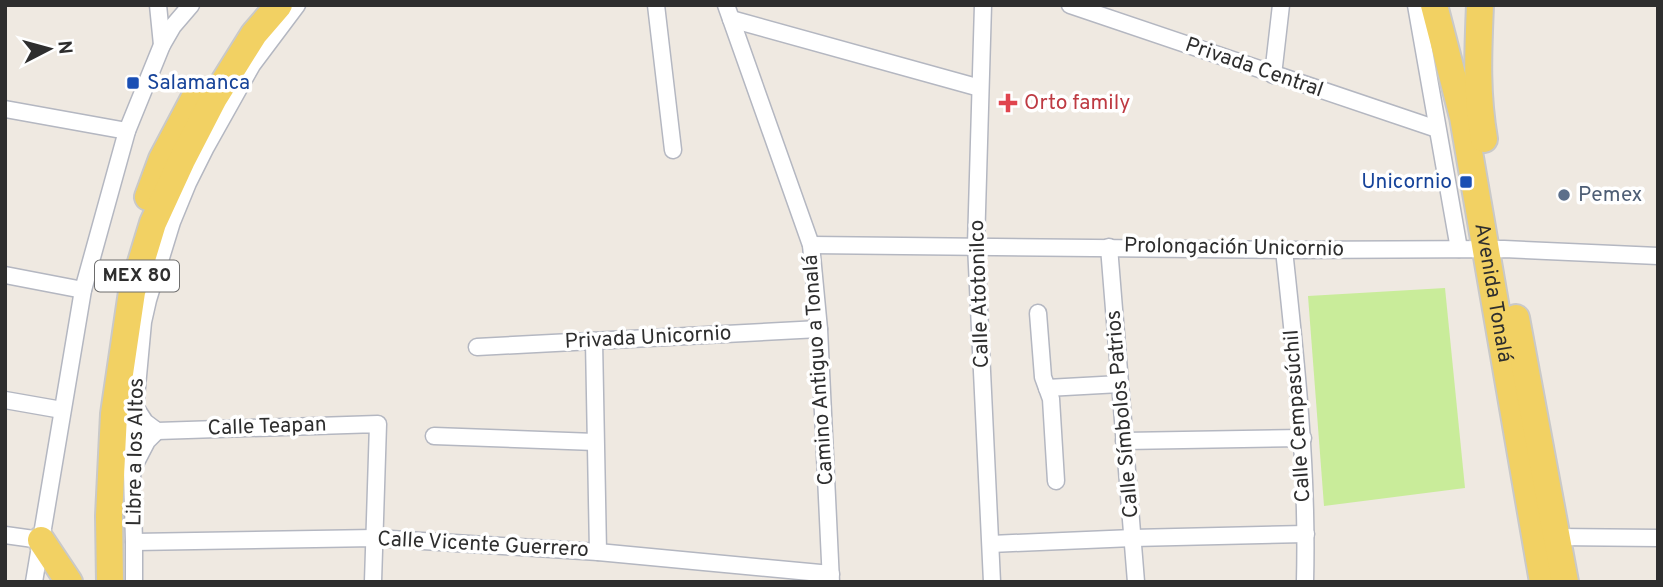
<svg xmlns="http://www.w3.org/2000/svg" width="1663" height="587" font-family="Overpass,sans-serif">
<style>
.pitch{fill:#c9ec9a}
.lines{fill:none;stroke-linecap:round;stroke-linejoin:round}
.minor-casing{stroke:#b4b7c1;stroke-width:19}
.primary-casing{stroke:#c9c9c9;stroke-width:30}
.minor{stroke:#fff;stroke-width:16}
.primary{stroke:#f2d163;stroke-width:26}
.transit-dot{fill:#1a4fb4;stroke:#fff;stroke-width:2.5}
.health-dot{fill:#e0444e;stroke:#fff;stroke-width:2.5}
.service-dot{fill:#5c6f8a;stroke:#fff;stroke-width:2.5}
.labels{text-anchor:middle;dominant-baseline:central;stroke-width:7;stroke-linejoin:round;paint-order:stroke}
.shield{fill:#fff;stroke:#6d6d6d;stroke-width:2}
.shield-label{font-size:19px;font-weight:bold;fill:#2e2e2e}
.street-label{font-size:21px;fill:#2e2e2e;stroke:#fff}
.transit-label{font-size:21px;fill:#164399;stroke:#fff;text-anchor:start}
.health-label{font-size:21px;fill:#be3a42;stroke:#fff;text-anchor:start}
.service-label{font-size:21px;fill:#4e5e75;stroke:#fff;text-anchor:start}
</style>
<rect width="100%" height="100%" fill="#efe9e1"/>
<path class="pitch" d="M1445,288L1465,488L1324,506L1308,296Z"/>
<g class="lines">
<g class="minor-casing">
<g id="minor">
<path d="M158,5L162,45"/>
<path d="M656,5L673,150"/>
<path d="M726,5L811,245L819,329L831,582"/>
<path d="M983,5L976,245L992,582"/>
<path d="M1070,5L1437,129"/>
<path d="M1416,5L1459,249"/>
<path d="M731,19L980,88"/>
<path d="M1273,75L1281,5"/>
<path d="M5,109L127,131"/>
<path d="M811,245L1284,250L1504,249L1658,256"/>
<path d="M1109,247L1136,582"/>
<path d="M1284,250C1296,360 1308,470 1305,582"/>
<path d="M5,275L83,290"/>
<path d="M1038,313L1043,377L1051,399L1056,481"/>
<path d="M594,341L598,552"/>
<path d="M477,347L819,329"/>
<path d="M1047,388L1120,384"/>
<path d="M5,400L62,410"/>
<path d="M134,405L145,422L157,431L378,424L373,582"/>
<path d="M434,436L595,442"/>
<path d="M1124,441L1303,438"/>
<path d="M134,466L147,441L157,431"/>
<path d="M5,535L41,540"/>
<path d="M1556,537L1658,538"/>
<path d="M134,542L375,538L598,552L831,574"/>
<path d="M991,544L1133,538L1306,534"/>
<path d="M34,582L83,290L127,131L162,45L173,26L191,5"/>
<path d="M134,582V542L132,471L133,430L143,322L148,300L172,222L188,183L206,147L252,65L297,5"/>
</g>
</g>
<g class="primary-casing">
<g id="primary">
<path id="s1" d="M1434,5L1463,117L1543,582"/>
<path d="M1480,5C1478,53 1476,92 1484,139"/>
<path d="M148,197L162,159L197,93"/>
<path d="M1516,318L1565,582"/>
<path d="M41,540L69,582"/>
<path d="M110,582L109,516L114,414L132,292L153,223L182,160L214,98L254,34L279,5"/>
</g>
</g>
<use href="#minor" class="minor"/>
<use href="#primary" class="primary"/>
</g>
<g class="transit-dot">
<rect x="126" y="76" width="14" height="14" rx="3.5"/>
<rect x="1459" y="175" width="14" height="14" rx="3.5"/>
</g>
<path class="health-dot" d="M1004.5 92.5h7v7h7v7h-7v7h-7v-7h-7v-7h7z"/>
<circle class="service-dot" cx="1564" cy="195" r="7"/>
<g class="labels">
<rect class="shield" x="95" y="260.5" width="84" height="31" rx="5"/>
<g class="shield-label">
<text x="137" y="276">MEX 80</text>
</g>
<g class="street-label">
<text transform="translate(1254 68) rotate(19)">Privada Central</text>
<text transform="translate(1234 248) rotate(1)">Prolongación Unicornio</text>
<text stroke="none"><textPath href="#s1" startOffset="294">Avenida Tonalá</textPath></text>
<text transform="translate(980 294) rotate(-92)">Calle Atotonilco</text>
<text transform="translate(648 338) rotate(-3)">Privada Unicornio</text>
<text transform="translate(819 370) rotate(-94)">Camino Antiguo a Tonalá</text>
<text transform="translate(1123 414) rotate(-95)">Calle Símbolos Patrios</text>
<text transform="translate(1298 416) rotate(-94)">Calle Cempasúchil</text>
<text transform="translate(267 427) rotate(-2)">Calle Teapan</text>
<text transform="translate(136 452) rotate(-89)">Libre a los Altos</text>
<text transform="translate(483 545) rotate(3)">Calle Vicente Guerrero</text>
</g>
<g class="transit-label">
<text x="147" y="83">Salamanca</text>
<text x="1452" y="182" text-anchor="end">Unicornio</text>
</g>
<g class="health-label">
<text x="1024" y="103">Orto family</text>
</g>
<g class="service-label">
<text x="1578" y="195">Pemex</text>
</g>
</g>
<rect width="1663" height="587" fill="none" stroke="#2e2e2e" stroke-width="14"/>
<g transform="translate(49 49) rotate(84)" stroke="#ffffff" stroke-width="5" paint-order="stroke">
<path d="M0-5L12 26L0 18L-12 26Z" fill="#2e2e2e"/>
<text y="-10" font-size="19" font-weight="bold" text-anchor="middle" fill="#2e2e2e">N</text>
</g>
</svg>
